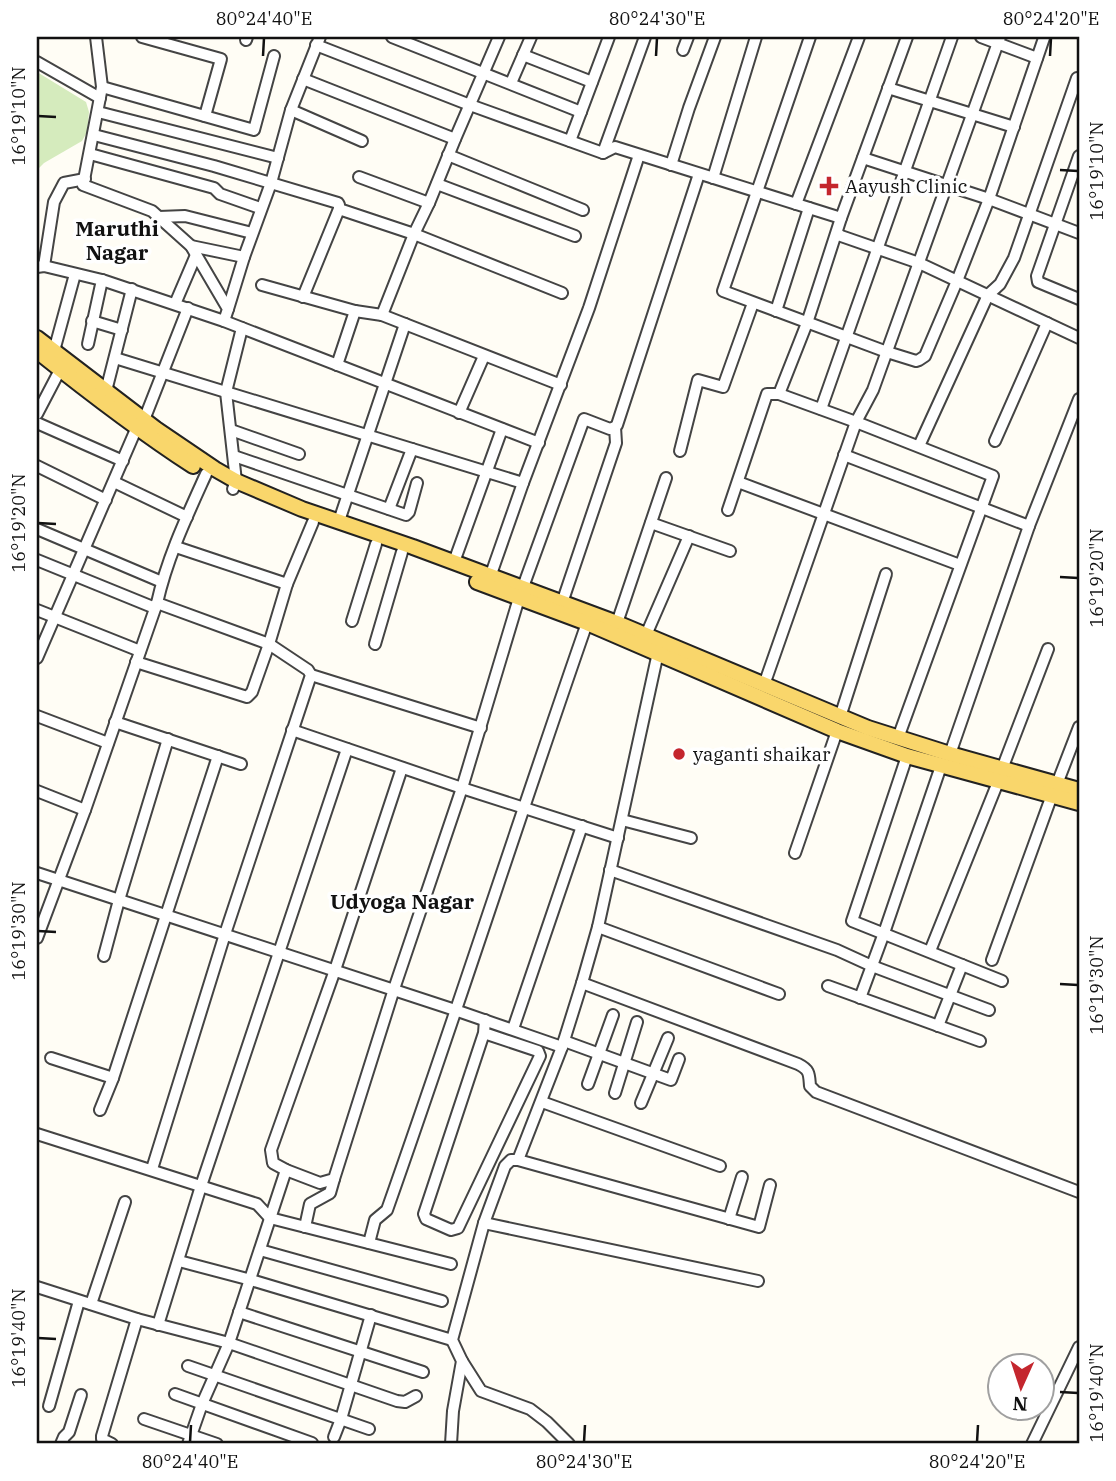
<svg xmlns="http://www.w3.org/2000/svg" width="1116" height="1481" font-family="'IBM Plex Serif',serif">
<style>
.green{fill:#d5ebbd}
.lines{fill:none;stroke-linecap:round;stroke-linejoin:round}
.minor-casing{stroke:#444;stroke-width:14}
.major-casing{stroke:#222;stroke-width:18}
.minor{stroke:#fff;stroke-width:10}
.major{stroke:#f9d66b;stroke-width:14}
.ticks{fill:none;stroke:#111;stroke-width:2.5}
.poi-dot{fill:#c4262e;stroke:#fff;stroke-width:2.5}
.labels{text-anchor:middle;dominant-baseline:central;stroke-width:7;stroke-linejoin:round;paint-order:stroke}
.poi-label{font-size:19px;fill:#111;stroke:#fff;text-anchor:start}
.neighbourhood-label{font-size:21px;font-weight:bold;fill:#111;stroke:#fff}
.neatline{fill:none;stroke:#111;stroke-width:2.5}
.ticks-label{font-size:18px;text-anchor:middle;fill:#111}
</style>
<rect width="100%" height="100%" fill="#fffdf5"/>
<path class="green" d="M37,72L86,102L89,112L87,132L82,141L44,163L37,170Z"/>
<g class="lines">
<g class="minor-casing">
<g id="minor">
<path d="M96,37L102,87L83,185L152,211L191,246L228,309L224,321"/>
<path d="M142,37L221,59L205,116"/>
<path d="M392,37L581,112"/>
<path d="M810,37L723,291L887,352L916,361L919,360L925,356L957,281L989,199L1044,38"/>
<path d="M981,37L1037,58"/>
<path d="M246,40L247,37"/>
<path d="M316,45L470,105L603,153L615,147L841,218"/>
<path d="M683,50L688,37"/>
<path d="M523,55L592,82"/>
<path d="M37,62L100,98"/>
<path d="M303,79L455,139"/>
<path d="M511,83L531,37"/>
<path d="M102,87L254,130L274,56"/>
<path d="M888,88L1014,127"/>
<path d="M291,110L362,141"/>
<path d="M98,112L278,158"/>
<path d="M94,135L214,166L338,203L339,205V209L414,234L562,293"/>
<path d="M570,141L609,37"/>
<path d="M603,153L645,37"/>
<path d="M90,154L214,188L220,194L260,208"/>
<path d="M448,155L583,210"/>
<path d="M1079,156L1037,276L1038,282L1079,299"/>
<path d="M863,158L989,199L1079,233"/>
<path d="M671,165L689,108L715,37"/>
<path d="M359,177L429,203"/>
<path d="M713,178L756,37"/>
<path d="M437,184L575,236"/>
<path d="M796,204L859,37"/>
<path d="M159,217L185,216L252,233"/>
<path d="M837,233L841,236L919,263L1079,338"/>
<path d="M191,246L244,257"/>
<path d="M44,266L54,202L64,183L85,179"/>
<path d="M37,267L44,266L102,280L224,321L539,443"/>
<path d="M262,285L355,311L382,315L561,385"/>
<path d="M303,297L339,209"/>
<path d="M175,304L196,255"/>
<path d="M228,309L244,257L271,183L291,110L320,37"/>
<path d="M776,311L809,208"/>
<path d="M382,315L414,234L429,203L455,139L499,37"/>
<path d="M92,321L122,330"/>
<path d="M88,344L102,280"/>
<path d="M54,351L75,274"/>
<path d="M115,358L523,483"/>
<path d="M337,365L355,311"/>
<path d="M106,391L132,289"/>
<path d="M779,394L807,323L841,218L907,37"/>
<path d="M821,409L952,37"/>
<path d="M459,413L484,356"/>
<path d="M37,414L60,370"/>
<path d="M144,420L188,308"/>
<path d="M37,423L123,461"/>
<path d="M231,430L299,454"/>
<path d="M995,441L1047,323"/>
<path d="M919,446L988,295L1000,284L1014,258L1077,78L1079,80"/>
<path d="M680,451L698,380L723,387L753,303"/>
<path d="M844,455L1029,526"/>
<path d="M234,456L406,515L409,512L417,483"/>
<path d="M37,466L106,500"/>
<path d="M114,482L187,517"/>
<path d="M738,482L960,565"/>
<path d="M233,489L236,481L226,392L242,328"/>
<path d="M389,509L412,449"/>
<path d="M728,510L767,394H779L856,422L993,476L898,738"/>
<path d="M339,521L405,324"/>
<path d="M651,523L730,551"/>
<path d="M37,529L162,582"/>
<path d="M37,560L155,608"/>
<path d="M454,562L502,429"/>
<path d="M490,577L523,483L589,308L639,155"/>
<path d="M287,584L313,522"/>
<path d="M562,603L616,443L615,427"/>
<path d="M37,610L140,651"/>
<path d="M352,621L376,544"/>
<path d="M617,623L666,478"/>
<path d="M646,635L689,536"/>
<path d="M375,644L402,552"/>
<path d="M37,658L137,427"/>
<path d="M136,662L247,697L252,692L269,644L287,584L176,547"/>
<path d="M311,675L481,728"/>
<path d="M764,685L856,422L873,390L1000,37"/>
<path d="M37,716L108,743"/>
<path d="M840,717L886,574"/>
<path d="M115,722L241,764"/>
<path d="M292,730L462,788L618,838"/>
<path d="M950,754L1029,526L1079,399"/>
<path d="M907,756L852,921L1002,981"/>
<path d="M402,768L335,970L271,1150L273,1163L286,1170L320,1183L334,1179L394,989L462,788L519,598L584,419L610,429L615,427L617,425L699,174"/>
<path d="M1002,769L1048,649"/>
<path d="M1057,784L1079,727"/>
<path d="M37,791L85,810"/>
<path d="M622,820L691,838"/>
<path d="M795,853L837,731"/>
<path d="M610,870L837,950L872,966L989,1010"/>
<path d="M37,873L455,1010L562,1047"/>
<path d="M598,927L779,994"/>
<path d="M37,938L85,810L157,603C167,558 187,516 206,474"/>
<path d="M930,951L998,782"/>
<path d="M104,956L119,900L168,739"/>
<path d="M992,960L1052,795"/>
<path d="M582,983L798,1064C810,1070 809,1074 810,1086L816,1092L1079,1192"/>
<path d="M828,986L980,1041"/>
<path d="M860,998L884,933L941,766"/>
<path d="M938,1026L962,965"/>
<path d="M513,1029L582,826"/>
<path d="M484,1033L538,1051L540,1056L458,1228L451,1230L426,1219L424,1214L484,1033L485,1020"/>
<path d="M564,1041L671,1080L679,1059"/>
<path d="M51,1058L113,1078"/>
<path d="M588,1084L613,1015"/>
<path d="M615,1093L637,1022"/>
<path d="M542,1102L720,1166"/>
<path d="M641,1103L668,1038"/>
<path d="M100,1110L113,1078L218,756"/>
<path d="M37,1134L257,1204L270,1218L451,1264"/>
<path d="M518,1160L759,1227L770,1185"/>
<path d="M152,1169L225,934L311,675L308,670L269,644L157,603"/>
<path d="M729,1219L742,1177"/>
<path d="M484,1223L758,1281"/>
<path d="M305,1227L310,1204L330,1193L334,1179"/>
<path d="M369,1243L375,1220L387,1210C456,1015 519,818 587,623"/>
<path d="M260,1250L442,1301"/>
<path d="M179,1261L251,1280L452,1340"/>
<path d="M37,1287L137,1319L229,1343L397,1401L405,1402L416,1396"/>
<path d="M91,1304L125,1202"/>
<path d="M239,1312L423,1372"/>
<path d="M158,1325L201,1186L347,749"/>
<path d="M462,1361L481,1391L530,1409L547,1422L569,1444"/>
<path d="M188,1366L369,1429"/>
<path d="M175,1394L312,1443"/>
<path d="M49,1406L79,1301"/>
<path d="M144,1419L217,1444"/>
<path d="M334,1437L341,1419L371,1315"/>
<path d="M61,1444L64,1437L69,1432L81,1395"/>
<path d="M112,1444L102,1439V1436L137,1319"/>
<path d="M188,1444L202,1404L229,1343L286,1170"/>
<path d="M451,1444L453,1411L462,1361L452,1340L484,1223L505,1166L511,1160H518L562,1047L582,983L598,927L659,648"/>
<path d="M1032,1444L1079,1347"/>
</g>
</g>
<g class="major-casing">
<g id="major">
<path d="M37,338L156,429L215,469L236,481L302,509L413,547L617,623L868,728L950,754L1079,790"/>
<path d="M37,351C87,391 139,431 193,466"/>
<path d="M477,582L587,623L837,731L907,756L1079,803"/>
</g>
</g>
<use href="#minor" class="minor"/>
<use href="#major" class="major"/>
</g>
<path class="ticks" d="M263,56L264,38M656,56L657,38M1050,56L1051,38M38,116L56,117M1060,170L1078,171M38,523L56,524M1060,577L1078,578M38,931L56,932M1060,984L1078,985M38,1338L56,1339M1060,1392L1078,1393M190,1442L191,1425M584,1442L585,1425M977,1442L978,1425"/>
<g class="poi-dot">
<path d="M825.5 175.5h7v7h7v7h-7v7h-7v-7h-7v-7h7z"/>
<circle cx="679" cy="754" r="7"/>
</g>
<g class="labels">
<g class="poi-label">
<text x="845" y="186">Aayush Clinic</text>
<text x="693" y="754">yaganti shaikar</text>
</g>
<g class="neighbourhood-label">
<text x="117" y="228">Maruthi<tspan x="117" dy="24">Nagar</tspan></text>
<text x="402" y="901">Udyoga Nagar</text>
</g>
</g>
<rect width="1116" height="1481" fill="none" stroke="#ffffff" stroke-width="77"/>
<g transform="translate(1021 1387) rotate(183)"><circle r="33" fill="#ffffff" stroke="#a0a0a0" stroke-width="2"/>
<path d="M0-5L12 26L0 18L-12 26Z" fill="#c4262e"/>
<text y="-10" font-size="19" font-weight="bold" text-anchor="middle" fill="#111111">N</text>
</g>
<rect x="38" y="38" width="1040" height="1404" class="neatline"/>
<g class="ticks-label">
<text x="264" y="25">80°24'40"E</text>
<text x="657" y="25">80°24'30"E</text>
<text x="1051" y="25">80°24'20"E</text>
<text transform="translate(19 116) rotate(-90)" y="6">16°19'10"N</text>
<text transform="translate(1097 171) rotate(-90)" y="6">16°19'10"N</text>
<text transform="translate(19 523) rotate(-90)" y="6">16°19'20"N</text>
<text transform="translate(1097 578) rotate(-90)" y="6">16°19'20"N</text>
<text transform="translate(19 931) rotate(-90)" y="6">16°19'30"N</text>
<text transform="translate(1097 985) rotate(-90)" y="6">16°19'30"N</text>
<text transform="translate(19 1338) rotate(-90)" y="6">16°19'40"N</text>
<text transform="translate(1097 1393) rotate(-90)" y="6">16°19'40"N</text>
<text x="190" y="1468">80°24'40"E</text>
<text x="584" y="1468">80°24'30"E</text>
<text x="977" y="1468">80°24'20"E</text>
</g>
</svg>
